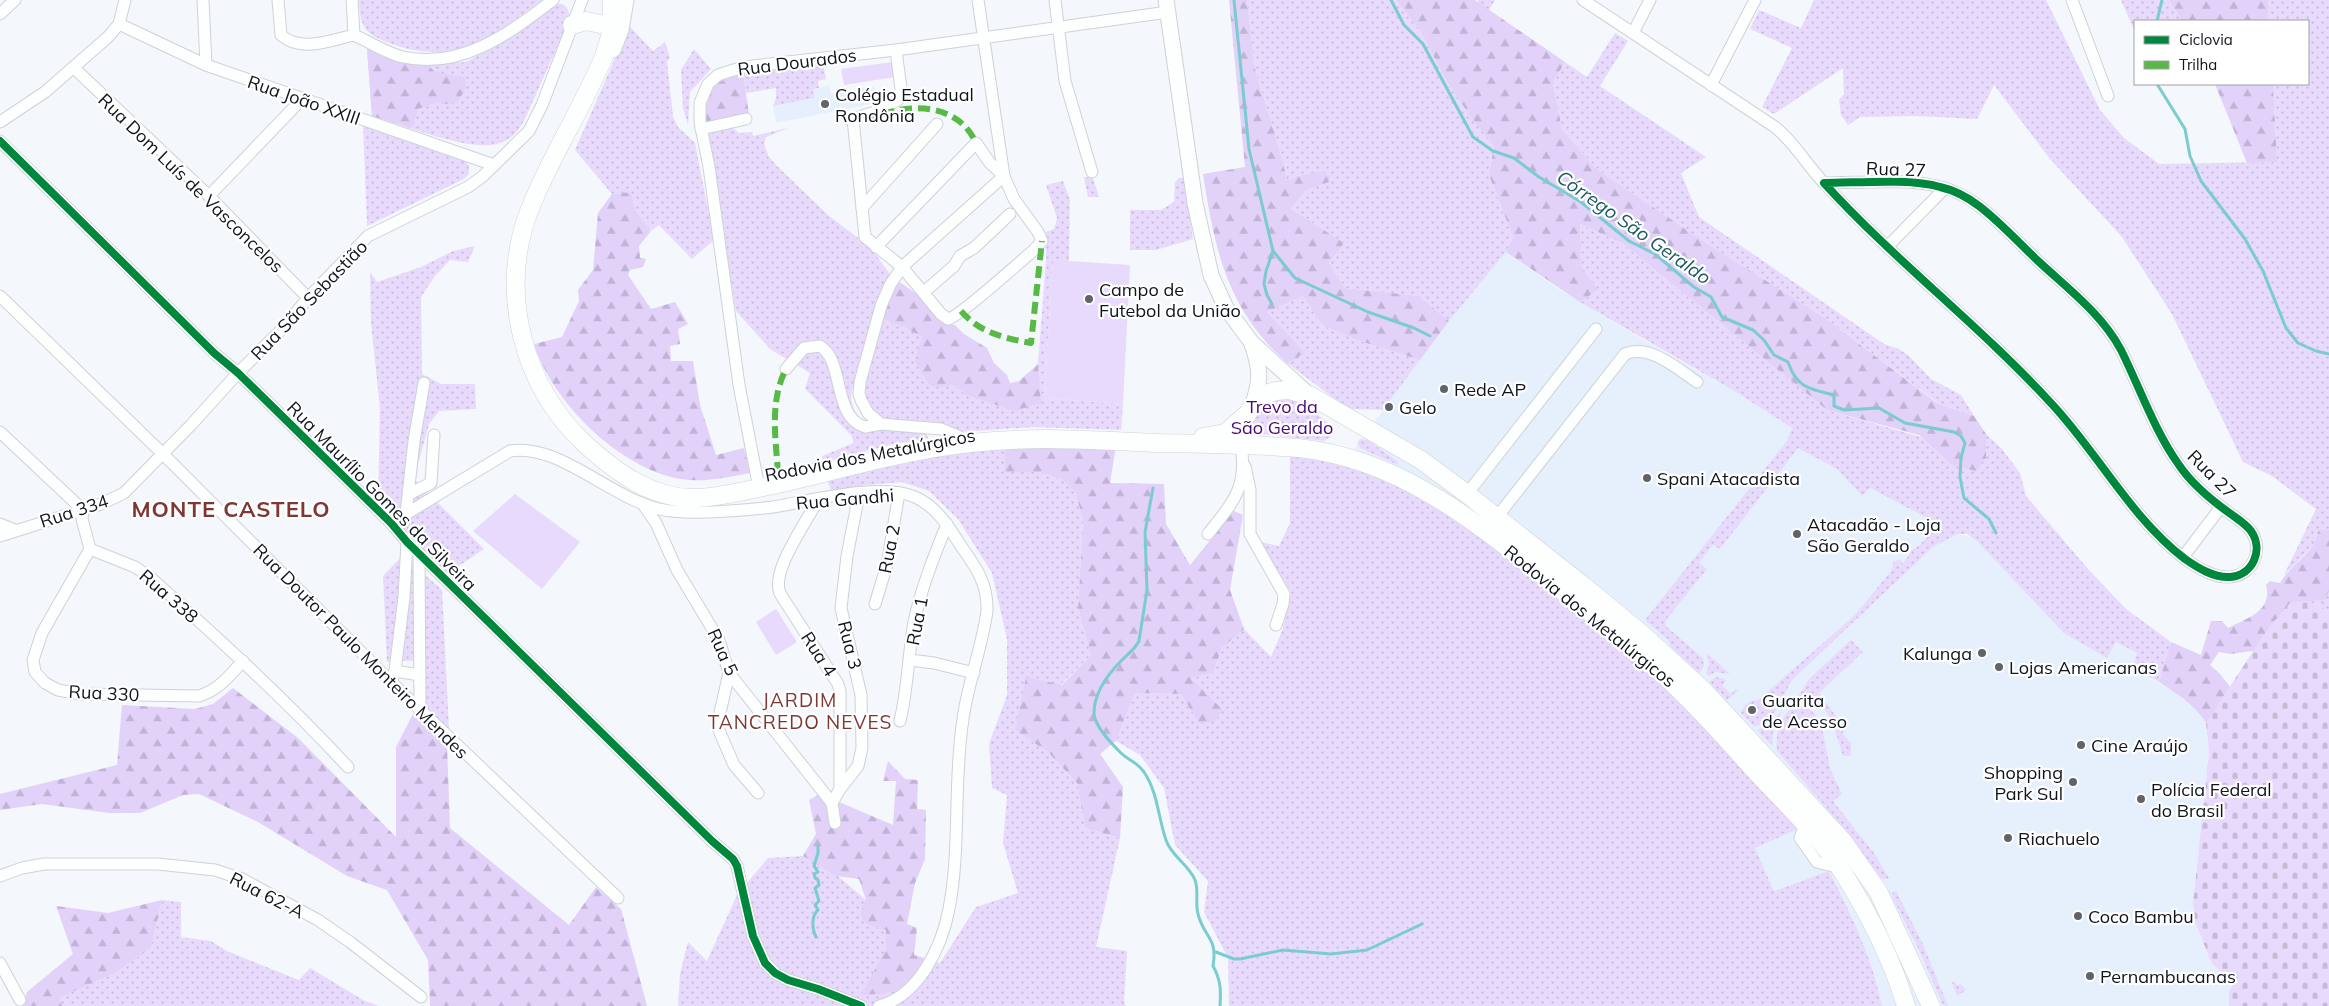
<svg xmlns="http://www.w3.org/2000/svg" width="2329" height="1006" font-family="Mulish,sans-serif">
<style>
.built{fill:#e6f0fd}
.grass{fill:url(#grass-dots)}
.forest{fill:url(#forest-firs)}
.cemetery{fill:url(#cemetery-stones)}
.pitch{fill:#e8dafc}
.lines{fill:none;stroke-linecap:round;stroke-linejoin:round}
.stream{stroke:#7accd0;stroke-width:3}
.street-casing{stroke:#ced2d7;stroke-width:13}
.secondary-casing{stroke:#ced2d7;stroke-width:17}
.primary-casing{stroke:#ced2d7;stroke-width:19}
.street{stroke:#fdfefe;stroke-width:11}
.secondary{stroke:#fdfefe;stroke-width:15}
.primary{stroke:#fdfefe;stroke-width:18}
.quiet{stroke:#58b947;stroke-width:6;stroke-dasharray:12 6;stroke-linecap:butt}
.cycleway-casing{stroke:#fff;stroke-width:11}
.cycleway{stroke:#00873e;stroke-width:8}
.poi-dot{fill:#606469;stroke:#fff;stroke-width:2}
.labels{text-anchor:middle;dominant-baseline:central;stroke-width:4.5;stroke-linejoin:round;paint-order:stroke}
.street-label{font-size:18px;fill:#10151b;stroke:#fff}
.poi-label{font-size:18px;fill:#10151b;stroke:#fff;text-anchor:start}
.park-label{font-size:18px;fill:#490871;stroke:#fff}
.water-label{font-size:19px;font-style:italic;fill:#195a5d;stroke:#fff}
.neighbourhood-label{font-size:19px;letter-spacing:1px;fill:#7e3731;stroke:#fff}
.district-label{font-size:22px;font-weight:bold;letter-spacing:1px;fill:#7e3731;stroke:#fff}
</style>
<defs>
<pattern id="grass-dots" width="8" height="8" patternUnits="userSpaceOnUse" patternTransform="scale(1.25)"><rect width="8" height="8" fill="#e8dafc"/><path d="M2 2h.1M6 6h.1" fill="none" stroke="#c6bad7" stroke-width="1.8" stroke-linecap="round"/></pattern>
<pattern id="forest-firs" width="22" height="20" patternUnits="userSpaceOnUse" patternTransform="scale(1.25)"><rect width="22" height="20" fill="#e2d1f9"/><path d="M5 1l3.5 6h-7zM16 11l3.5 6h-7z" fill="#c1b3d5"/></pattern>
<pattern id="cemetery-stones" width="16" height="16" patternUnits="userSpaceOnUse" patternTransform="scale(1.25)"><rect width="16" height="16" fill="#e8dafc"/><path d="M2 7V4a2 2 0 0 1 4 0v3zM10 15v-3a2 2 0 0 1 4 0v3z" fill="#c6bad7"/></pattern>
</defs>
<rect width="100%" height="100%" fill="#f4f7fb"/>
<g class="built">
<path d="M829,85L831,94L873,86L876,103L776,123L773,106L814,98L813,89Z"/>
<path d="M1506,252L1554,286L1635,335L1731,389L1792,428L1787,441L1837,469L1862,496L1870,488L1957,534L1972,537L2107,658L2116,641L2137,653L2132,669L2173,691L2198,712L2206,723L2209,753L2193,911L2197,928L2213,966L2220,969L2234,982L2229,1006H1882L1878,990L1851,914L1829,871L1774,891L1755,848L1797,829L1345,462L1449,321Z"/>
</g>
<g class="grass">
<path d="M359,0H542C494,36 455,67 392,44C365,34 360,29 359,0Z"/>
<path d="M1247,0H1396L1421,32L1447,82L1494,146L1489,175L1513,237L1506,252L1449,321L1419,296L1345,288L1329,263L1343,243L1291,209L1306,190L1329,181L1309,173L1287,180L1282,158L1255,69Z"/>
<path d="M1478,0H1495L1489,10L1477,2Z"/>
<path d="M1814,0H2046L2100,110L2124,138L2159,164L2277,162L2273,84H2308V21H2269L2268,0H2329V530L2320,529L2316,535L2314,545L2284,575L2316,509L2272,476L2243,462L2172,314L2122,237L2050,159L1994,85L1977,119L1917,116L1860,117L1848,125L1841,115L1839,100L1844,94L1843,68L1774,114L1762,107L1792,48L1750,29L1759,10L1801,28Z"/>
<path d="M2121,0H2169L2182,21H2135V32Z"/>
<path d="M558,4H562C570,8 570,16 568,23L525,119C519,131 511,140 497,144C466,151 404,125 372,116L367,48L411,64L465,62L481,54Z"/>
<path d="M629,26L653,51L665,42L670,57L667,62L673,117L678,127L695,143L714,240L692,259L659,225L651,231L635,209L631,192L612,194L575,150Z"/>
<path d="M1615,33L1628,41L1600,86L1706,157L1681,173L1699,217L1884,344L1899,349L1909,356L1931,379L1961,395L1974,416L1938,403L1825,318L1703,241L1597,169L1562,129L1553,83L1565,62L1587,77Z"/>
<path d="M694,49L711,69L690,92L688,125L683,108L681,70Z"/>
<path d="M823,64L826,79L818,81L819,88L813,89L814,98L773,106L776,98V88L746,93L743,73Z"/>
<path d="M363,125L462,159L469,165V174L464,179L367,226Z"/>
<path d="M731,126L739,133L752,132L753,136L788,128L766,137L764,144L769,157L777,166L829,216L870,247L890,274C876,306 865,339 857,373C855,381 851,391 851,399C852,407 858,418 864,422L926,431L928,438L898,443L823,462L822,456L854,443L851,435L805,389L810,373L770,349L736,311L705,132Z"/>
<path d="M1084,177L1093,178L1099,197H1088Z"/>
<path d="M1179,178H1184L1193,239L1156,250H1130V210H1161L1174,202L1175,182Z"/>
<path d="M1063,181L1070,200L1069,255V261H1053L1044,398L1123,404L1121,430L1033,427L961,432L882,418L868,404L864,385L881,319L904,327L922,337L944,387L953,385L965,394L1040,403L1038,364L1046,260V232L1054,229L1057,218L1046,185Z"/>
<path d="M1580,224L1622,243L1827,410L1921,437L1952,465L1986,458V434L2002,449L2020,473L2026,496L2087,568L2126,609L2171,642L2159,682L2132,669L2137,653L2116,642L2107,658L2064,633L1976,540L1967,534H1957L1933,547L1793,679C1783,693 1775,726 1754,726L1741,713C1744,704 1749,701 1758,700L1855,615L1892,570L1893,562L1900,559L1903,564L1912,550L1920,545L1938,524L1870,488L1862,496L1837,469L1798,448L1720,549L1713,545L1699,563L1707,569L1666,620L1665,625L1668,628L1703,658L1704,666L1699,673L1671,647L1668,640L1645,620L1787,441L1792,428L1731,389L1580,302L1598,290L1582,267Z"/>
<path d="M475,246L468,262L450,260L435,276L421,297L422,374L441,384H475L476,409L439,411L429,424L414,479L484,549L447,574L378,505L380,408L371,323L370,272L377,282L421,267L453,251Z"/>
<path d="M1303,296L1322,325L1357,340L1420,360L1383,410L1348,409L1287,363L1304,353L1267,312Z"/>
<path d="M1277,396L1301,401L1333,427L1334,430L1332,436L1324,441L1252,433L1250,423L1258,408Z"/>
<path d="M1360,439L1368,440L1398,462V465L1360,448L1357,443Z"/>
<path d="M1005,447L1004,472H1039L1061,479L1075,492L1083,518L1078,608L1091,655L1015,730L1048,752L1077,783L1085,828L1120,838L1096,947L1127,951L1124,1002L1126,1006H678L680,974L688,942L707,961L737,895L768,858L803,856L839,877L866,900L911,957L940,963L976,907L1018,893L1003,843L1007,795L992,788L989,744L1007,695V639L992,573L958,519L929,491L902,482L866,485L832,493L827,480L902,461Z"/>
<path d="M1290,453L1345,462L1428,500L1475,533L1642,664L1687,708L1798,829L1755,848L1774,891L1829,871C1851,913 1872,958 1882,1006H1229L1228,958L1204,912L1208,881L1175,845L1164,788L1140,755L1116,741L1135,693L1181,694L1199,722L1223,710L1191,678L1213,673L1222,648L1244,629L1271,657L1282,631L1291,592L1260,542L1279,546L1290,523Z"/>
<path d="M403,555L442,590L449,729L423,706V660L387,662L383,576Z"/>
<path d="M2329,591V611L2308,601L2324,600Z"/>
<path d="M1851,640L1863,652L1819,693L1846,730L1842,733L1851,743V756H1843C1835,731 1830,696 1797,697L1810,678Z"/>
<path d="M1707,653L1730,674L1715,672L1709,676L1706,673L1709,665Z"/>
<path d="M1716,677L1727,680L1722,685L1731,694L1736,689L1738,691L1727,700L1709,682Z"/>
<path d="M1802,706C1827,712 1824,753 1832,773C1835,780 1839,787 1842,794L1833,801L1874,853L1889,878L1883,879L1879,876L1850,835L1777,751C1774,736 1782,705 1802,706Z"/>
<path d="M1782,711L1773,733L1772,746L1757,730L1764,727Z"/>
<path d="M1896,891L1923,944L1948,1006L1943,1005L1917,946L1893,899L1892,893Z"/>
<path d="M162,900L181,902V937L211,941L227,951L299,980L310,968L363,1000L379,1006H62L58,998L117,972L151,948Z"/>
<path d="M1954,981L1958,986L1961,984L1966,990L1957,996L1952,983Z"/>
</g>
<g class="forest">
<path d="M1229,0H1247L1255,69L1282,158L1287,180L1309,173L1326,171L1329,182L1306,190L1291,209L1344,243L1329,263L1345,288L1419,296L1449,321L1420,360L1357,340L1322,325L1303,296L1267,312L1305,353L1287,363C1227,309 1215,251 1203,174L1245,167Z"/>
<path d="M1396,0H1475L1565,62L1553,83L1562,129L1597,169L1703,241L1825,318L1937,403L1974,416L1986,434V458L1976,471L1952,465L1919,435L1827,410L1622,243L1580,224L1582,267L1598,290L1580,302L1506,252L1513,237L1489,175L1494,146L1473,120L1447,82L1421,32Z"/>
<path d="M2169,0H2268L2269,21H2182Z"/>
<path d="M367,48L411,64H427L435,72L465,77L466,87L458,102L446,104L437,102L418,109L412,128L372,116Z"/>
<path d="M743,73L749,114L705,122C699,92 717,79 743,73Z"/>
<path d="M2215,84H2273L2277,162L2247,163Z"/>
<path d="M631,192L635,209L651,231L639,246L640,258L646,259L643,267L630,270L628,275L651,309L675,302L688,324L678,329L680,344L670,346L671,361H693L700,405L716,455L744,448L750,473C727,477 704,483 681,479C620,469 552,402 534,344L562,337L579,301L578,290L593,270L598,213L612,194Z"/>
<path d="M895,279L924,299L948,324L955,325L964,334L987,348L994,363L1007,375L1010,383L1019,381L1038,364L1041,403L1014,411L965,394L953,385L944,387L931,386L915,362L922,337L904,327L881,319Z"/>
<path d="M1116,446L1110,483L1164,484L1166,524L1190,565L1234,511L1243,515L1230,590L1244,629L1222,648L1213,673L1191,678L1223,710L1214,722L1199,723L1181,694L1135,693L1116,741L1100,754L1123,787L1120,838L1085,828L1077,783L1048,752L1015,730L1026,677L1062,685L1091,655L1078,608L1083,519L1075,492L1061,479L1039,472H1004L1005,447Z"/>
<path d="M2320,529L2329,530V591L2325,600L2291,603L2270,627L2281,656L2252,651L2231,654L2219,652L2210,665L2220,674L2243,703L2234,715L2206,723C2196,706 2176,693 2159,682L2171,642L2201,655L2211,621H2222L2228,628C2247,618 2273,611 2266,585L2270,581L2280,583C2288,569 2302,560 2312,547C2316,542 2315,535 2320,529Z"/>
<path d="M233,688L298,738L396,837V747L414,712L447,744L450,828L569,925L596,887L621,909L647,1006H430L428,960L387,890L347,876L258,822L199,794L183,795L140,813H109L42,804L0,810V794L117,765L122,705L195,709L213,704Z"/>
<path d="M888,761L905,779L918,780L917,809L926,810L925,859L915,883L907,924L917,928L914,955L924,958C922,966 917,972 912,978C896,996 883,993 861,995L886,949V930C868,926 853,921 866,900L859,879L836,876L803,856L816,834L809,800L820,794L893,825L896,781H883Z"/>
<path d="M162,900L151,948L117,972L59,998L62,1006H22L27,992L73,954L56,906L108,913Z"/>
</g>
<path class="cemetery" d="M2308,601L2329,611V1006H2229V992L2234,982L2212,964L2195,922L2193,904L2209,753L2206,723L2269,627L2290,603Z"/>
<g class="pitch">
<path d="M893,62L895,77L844,85L841,69Z"/>
<path d="M1053,260L1130,265L1123,404L1044,398Z"/>
<path d="M515,494L580,542L542,589L473,531Z"/>
<path d="M776,609L797,642L776,655L756,622Z"/>
</g>
<g class="lines">
<g class="stream">
<path d="M1234,0L1249,149L1273,251L1266,271L1264,284L1267,295L1272,304"/>
<path d="M1391,0L1404,25L1423,44L1473,137L1493,151L1514,158L1539,177L1581,202L1629,241L1655,254L1694,287L1711,297L1722,317L1753,330L1764,340L1774,355L1788,362C1797,388 1809,389 1834,395V406L1844,410L1879,408L1905,423L1954,432L1961,436L1965,443L1961,458L1960,477L1964,498L1989,519L1996,533"/>
<path d="M2157,21L2162,0"/>
<path d="M2157,84L2185,129L2190,156L2201,181L2245,239L2263,271L2286,328L2298,343L2316,351L2329,354"/>
<path d="M1273,251L1295,278L1368,312L1414,328L1430,336"/>
<path d="M1153,488L1145,532L1147,590L1139,641C1135,649 1128,654 1122,660C1108,674 1094,692 1094,713C1094,726 1112,744 1121,753C1129,761 1136,761 1144,772C1158,793 1158,817 1166,840C1171,856 1189,865 1195,880C1199,890 1195,903 1198,914C1204,938 1218,937 1213,966C1221,980 1221,991 1220,1006"/>
<path d="M816,937C812,929 811,916 818,910L815,905L819,901L815,888L819,885L818,880L815,878L814,874L818,872L814,866L818,853V846"/>
<path d="M1216,952L1234,959H1240L1283,950L1331,954L1367,950L1422,924"/>
</g>
<g class="street-casing">
<g id="street">
<path d="M203,0L206,65"/>
<path d="M278,0L281,35C301,53 331,40 354,35"/>
<path d="M352,0L354,35"/>
<path d="M1055,0L1065,81L1092,172"/>
<path d="M1583,0L1775,127C1795,143 1806,164 1824,183"/>
<path d="M2072,0L2108,96"/>
<path d="M0,14L15,0"/>
<path d="M119,24L206,65L494,165"/>
<path d="M1633,33L1650,0"/>
<path d="M354,35C370,42 386,53 403,57C461,70 510,33 553,0"/>
<path d="M74,68L209,196L308,298"/>
<path d="M1711,85L1755,0"/>
<path d="M0,122L45,92L108,37L119,24L125,0"/>
<path d="M701,129L746,119"/>
<path d="M0,141L214,353L238,373L391,523L407,542L712,841L733,859L737,866L753,936L765,963L775,973L788,980L818,989L861,1006"/>
<path d="M1824,183C1857,183 1910,178 1940,187C1954,190 1967,197 1979,206C2000,222 2018,242 2037,260C2067,288 2102,314 2121,350C2139,386 2155,432 2179,465C2191,483 2210,499 2228,512C2236,518 2245,523 2251,531C2264,550 2253,575 2230,577C2214,578 2198,568 2185,559C2129,516 2097,451 2049,401C1978,324 1894,260 1824,183Z"/>
<path d="M209,196L302,99"/>
<path d="M862,208L937,124"/>
<path d="M876,247L976,143L990,163L1004,176L1014,199L1038,232L1042,241L1034,250C1021,261 959,317 948,319L941,314L902,267L865,237L853,119L881,110L899,99L901,89L896,50"/>
<path d="M1887,247L1945,188"/>
<path d="M924,292L954,266L960,256L974,248L1010,214"/>
<path d="M0,296L163,454L391,682L618,898"/>
<path d="M786,369L804,348L820,346C845,361 832,417 865,427L881,424"/>
<path d="M0,432L83,510L82,519L90,549L135,567L151,578C219,639 286,700 348,767"/>
<path d="M958,436L941,429L881,424L868,413L861,400L859,394L860,382L881,306L890,285L902,267L1004,176L978,0"/>
<path d="M1245,466L1250,490V534L1284,594L1283,604L1276,625"/>
<path d="M757,478L739,385L709,167L700,122V103L708,84L718,75L743,67L896,50L1168,12"/>
<path d="M409,494L431,483L434,435"/>
<path d="M1467,494L1596,329"/>
<path d="M818,499C808,521 768,573 781,595L838,684L840,691V789L832,803L835,823"/>
<path d="M642,503L656,523L677,570L719,640L729,673L832,803"/>
<path d="M406,513L414,441L424,383"/>
<path d="M1497,517L1625,354C1649,343 1679,370 1697,382"/>
<path d="M391,523L510,451C562,442 617,506 671,511C704,514 740,511 773,507C809,501 882,482 915,497C936,506 949,527 961,546C976,567 988,584 987,611C982,648 968,682 963,719C953,781 961,847 949,909C942,946 919,996 879,1006"/>
<path d="M0,524L15,530"/>
<path d="M1208,534C1233,502 1248,488 1241,445"/>
<path d="M0,536L101,504L124,493L191,425L238,373L285,326L308,298L368,236L468,187L482,177L529,131L542,105L582,0"/>
<path d="M90,549L42,633L33,660L35,672L45,683L58,690L80,694L199,696C219,690 229,676 243,661"/>
<path d="M419,554L420,711"/>
<path d="M2183,557L2221,507"/>
<path d="M875,604L887,565L899,493"/>
<path d="M910,660L934,663L974,673"/>
<path d="M395,671L420,675"/>
<path d="M729,673L717,726L734,765L758,793"/>
<path d="M391,682L395,671L404,597L407,542"/>
<path d="M900,721C908,688 908,655 914,622C921,589 934,556 947,524"/>
<path d="M840,789L858,766L862,748L861,695L841,608L847,556L859,494"/>
<path d="M1805,825L1800,838L1817,862L1840,868"/>
<path d="M0,876L22,868L44,864H158L215,870L242,879L318,920L350,942L421,997"/>
<path d="M0,963L20,1000"/>
</g>
</g>
<g class="secondary-casing">
<g id="secondary">
<path d="M1166,0L1195,203L1211,275L1226,308L1252,343L1309,395"/>
<path d="M613,50L621,30L626,0"/>
<path d="M1252,406C1261,381 1261,370 1252,344"/>
</g>
</g>
<g class="primary-casing">
<g id="primary">
<path d="M612,0L611,33L604,56C582,110 548,160 528,214C499,294 523,386 585,444C616,472 653,500 697,498C724,497 751,489 778,484C842,469 906,450 971,443C1034,436 1095,440 1158,443C1204,444 1251,444 1298,448C1398,458 1475,521 1551,582C1582,607 1615,630 1645,657C1685,693 1721,733 1758,774C1787,805 1819,835 1842,871C1868,912 1892,959 1906,1006"/>
<path d="M572,25L586,21L600,24"/>
<path d="M1203,437L1225,433L1246,415"/>
<path d="M1252,445L1245,433L1244,427V420L1252,406L1269,393L1276,391L1289,390L1311,396L1421,460L1467,494L1585,587L1643,635L1705,692L1842,840L1878,891L1931,1006"/>
</g>
</g>
<use href="#street" class="street"/>
<use href="#secondary" class="secondary"/>
<use href="#primary" class="primary"/>
<g class="quiet">
<path d="M869,114L871,119C906,102 958,102 976,143"/>
<path d="M961,311C980,333 1004,338 1031,343L1042,241"/>
<path d="M778,474C776,439 769,402 786,369"/>
</g>
<g class="cycleway-casing">
<g id="cycleway">
<path d="M0,141L214,353L238,373L391,523L407,542L712,841L733,859L737,866L753,936L765,963L775,973L788,980L818,989L861,1006"/>
<path d="M1824,183C1857,183 1910,178 1940,187C1954,190 1967,197 1979,206C2000,222 2018,242 2037,260C2067,288 2102,314 2121,350C2139,386 2155,432 2179,465C2191,483 2210,499 2228,512C2236,518 2245,523 2251,531C2264,550 2253,575 2230,577C2214,578 2198,568 2185,559C2129,516 2097,451 2049,401C1978,324 1894,260 1824,183Z"/>
</g>
</g>
<use href="#cycleway" class="cycleway"/>
</g>
<g class="poi-dot">
<circle cx="825" cy="104" r="5"/>
<circle cx="1089" cy="299" r="5"/>
<circle cx="1444" cy="389" r="5"/>
<circle cx="1389" cy="407" r="5"/>
<circle cx="1647" cy="478" r="5"/>
<circle cx="1797" cy="534" r="5"/>
<circle cx="1982" cy="653" r="5"/>
<circle cx="1999" cy="667" r="5"/>
<circle cx="1752" cy="710" r="5"/>
<circle cx="2081" cy="745" r="5"/>
<circle cx="2073" cy="782" r="5"/>
<circle cx="2141" cy="799" r="5"/>
<circle cx="2008" cy="838" r="5"/>
<circle cx="2078" cy="916" r="5"/>
<circle cx="2090" cy="976" r="5"/>
</g>
<g class="labels">
<g class="street-label">
<text transform="translate(797 62) rotate(-7)">Rua Dourados</text>
<text transform="translate(304 100) rotate(19)">Rua João XXIII</text>
<text transform="translate(1896 169) rotate(2)">Rua 27</text>
<text transform="translate(191 183) rotate(44)">Rua Dom Luís de Vasconcelos</text>
<text transform="translate(309 300) rotate(-46)">Rua São Sebastião</text>
<text transform="translate(870 455) rotate(-11)">Rodovia dos Metalúrgicos</text>
<text transform="translate(2212 474) rotate(45)">Rua 27</text>
<text transform="translate(382 496) rotate(45)">Rua Maurílio Gomes da Silveira</text>
<text transform="translate(845 499) rotate(-5)">Rua Gandhi</text>
<text transform="translate(74 511) rotate(-18)">Rua 334</text>
<text transform="translate(889 549) rotate(-79)">Rua 2</text>
<text transform="translate(169 596) rotate(41)">Rua 338</text>
<text transform="translate(1590 616) rotate(39)">Rodovia dos Metalúrgicos</text>
<text transform="translate(917 621) rotate(-79)">Rua 1</text>
<text transform="translate(850 645) rotate(76)">Rua 3</text>
<text transform="translate(361 651) rotate(45)">Rua Doutor Paulo Monteiro Mendes</text>
<text transform="translate(723 652) rotate(66)">Rua 5</text>
<text transform="translate(819 654) rotate(57)">Rua 4</text>
<text transform="translate(104 693) rotate(3)">Rua 330</text>
<text transform="translate(267 895) rotate(27)">Rua 62-A</text>
</g>
<g class="poi-label">
<text x="835" y="94">Colégio Estadual<tspan x="835" dy="21">Rondônia</tspan></text>
<text x="1099" y="289">Campo de<tspan x="1099" dy="21">Futebol da União</tspan></text>
<text x="1454" y="389">Rede AP</text>
<text x="1399" y="407">Gelo</text>
<text x="1657" y="478">Spani Atacadista</text>
<text x="1807" y="524">Atacadão - Loja<tspan x="1807" dy="21">São Geraldo</tspan></text>
<text x="1972" y="653" text-anchor="end">Kalunga</text>
<text x="2009" y="667">Lojas Americanas</text>
<text x="1762" y="700">Guarita<tspan x="1762" dy="21">de Acesso</tspan></text>
<text x="2091" y="745">Cine Araújo</text>
<text x="2063" y="772" text-anchor="end">Shopping<tspan x="2063" dy="21">Park Sul</tspan></text>
<text x="2151" y="789">Polícia Federal<tspan x="2151" dy="21">do Brasil</tspan></text>
<text x="2018" y="838">Riachuelo</text>
<text x="2088" y="916">Coco Bambu</text>
<text x="2100" y="976">Pernambucanas</text>
</g>
<g class="park-label">
<text x="1282" y="406">Trevo da<tspan x="1282" dy="21">São Geraldo</tspan></text>
</g>
<g class="water-label">
<text transform="translate(1634 227) rotate(35)">Córrego São Geraldo</text>
</g>
<g class="neighbourhood-label">
<text x="800" y="700">JARDIM<tspan x="800" dy="22">TANCREDO NEVES</tspan></text>
</g>
<g class="district-label">
<text x="231" y="509">MONTE CASTELO</text>
</g>
</g>
<rect x="2134" y="20" width="175" height="65" fill="#ffffff" stroke="#9fa1a4"/>
<rect x="2144" y="36" width="25" height="8" fill="#00873e" stroke="#9fa1a4"/>
<text x="2179" y="45" font-size="15" fill="#10151b">Ciclovia</text>
<rect x="2144" y="61" width="25" height="8" fill="#58b947" stroke="#9fa1a4"/>
<text x="2179" y="70" font-size="15" fill="#10151b">Trilha</text>
</svg>
